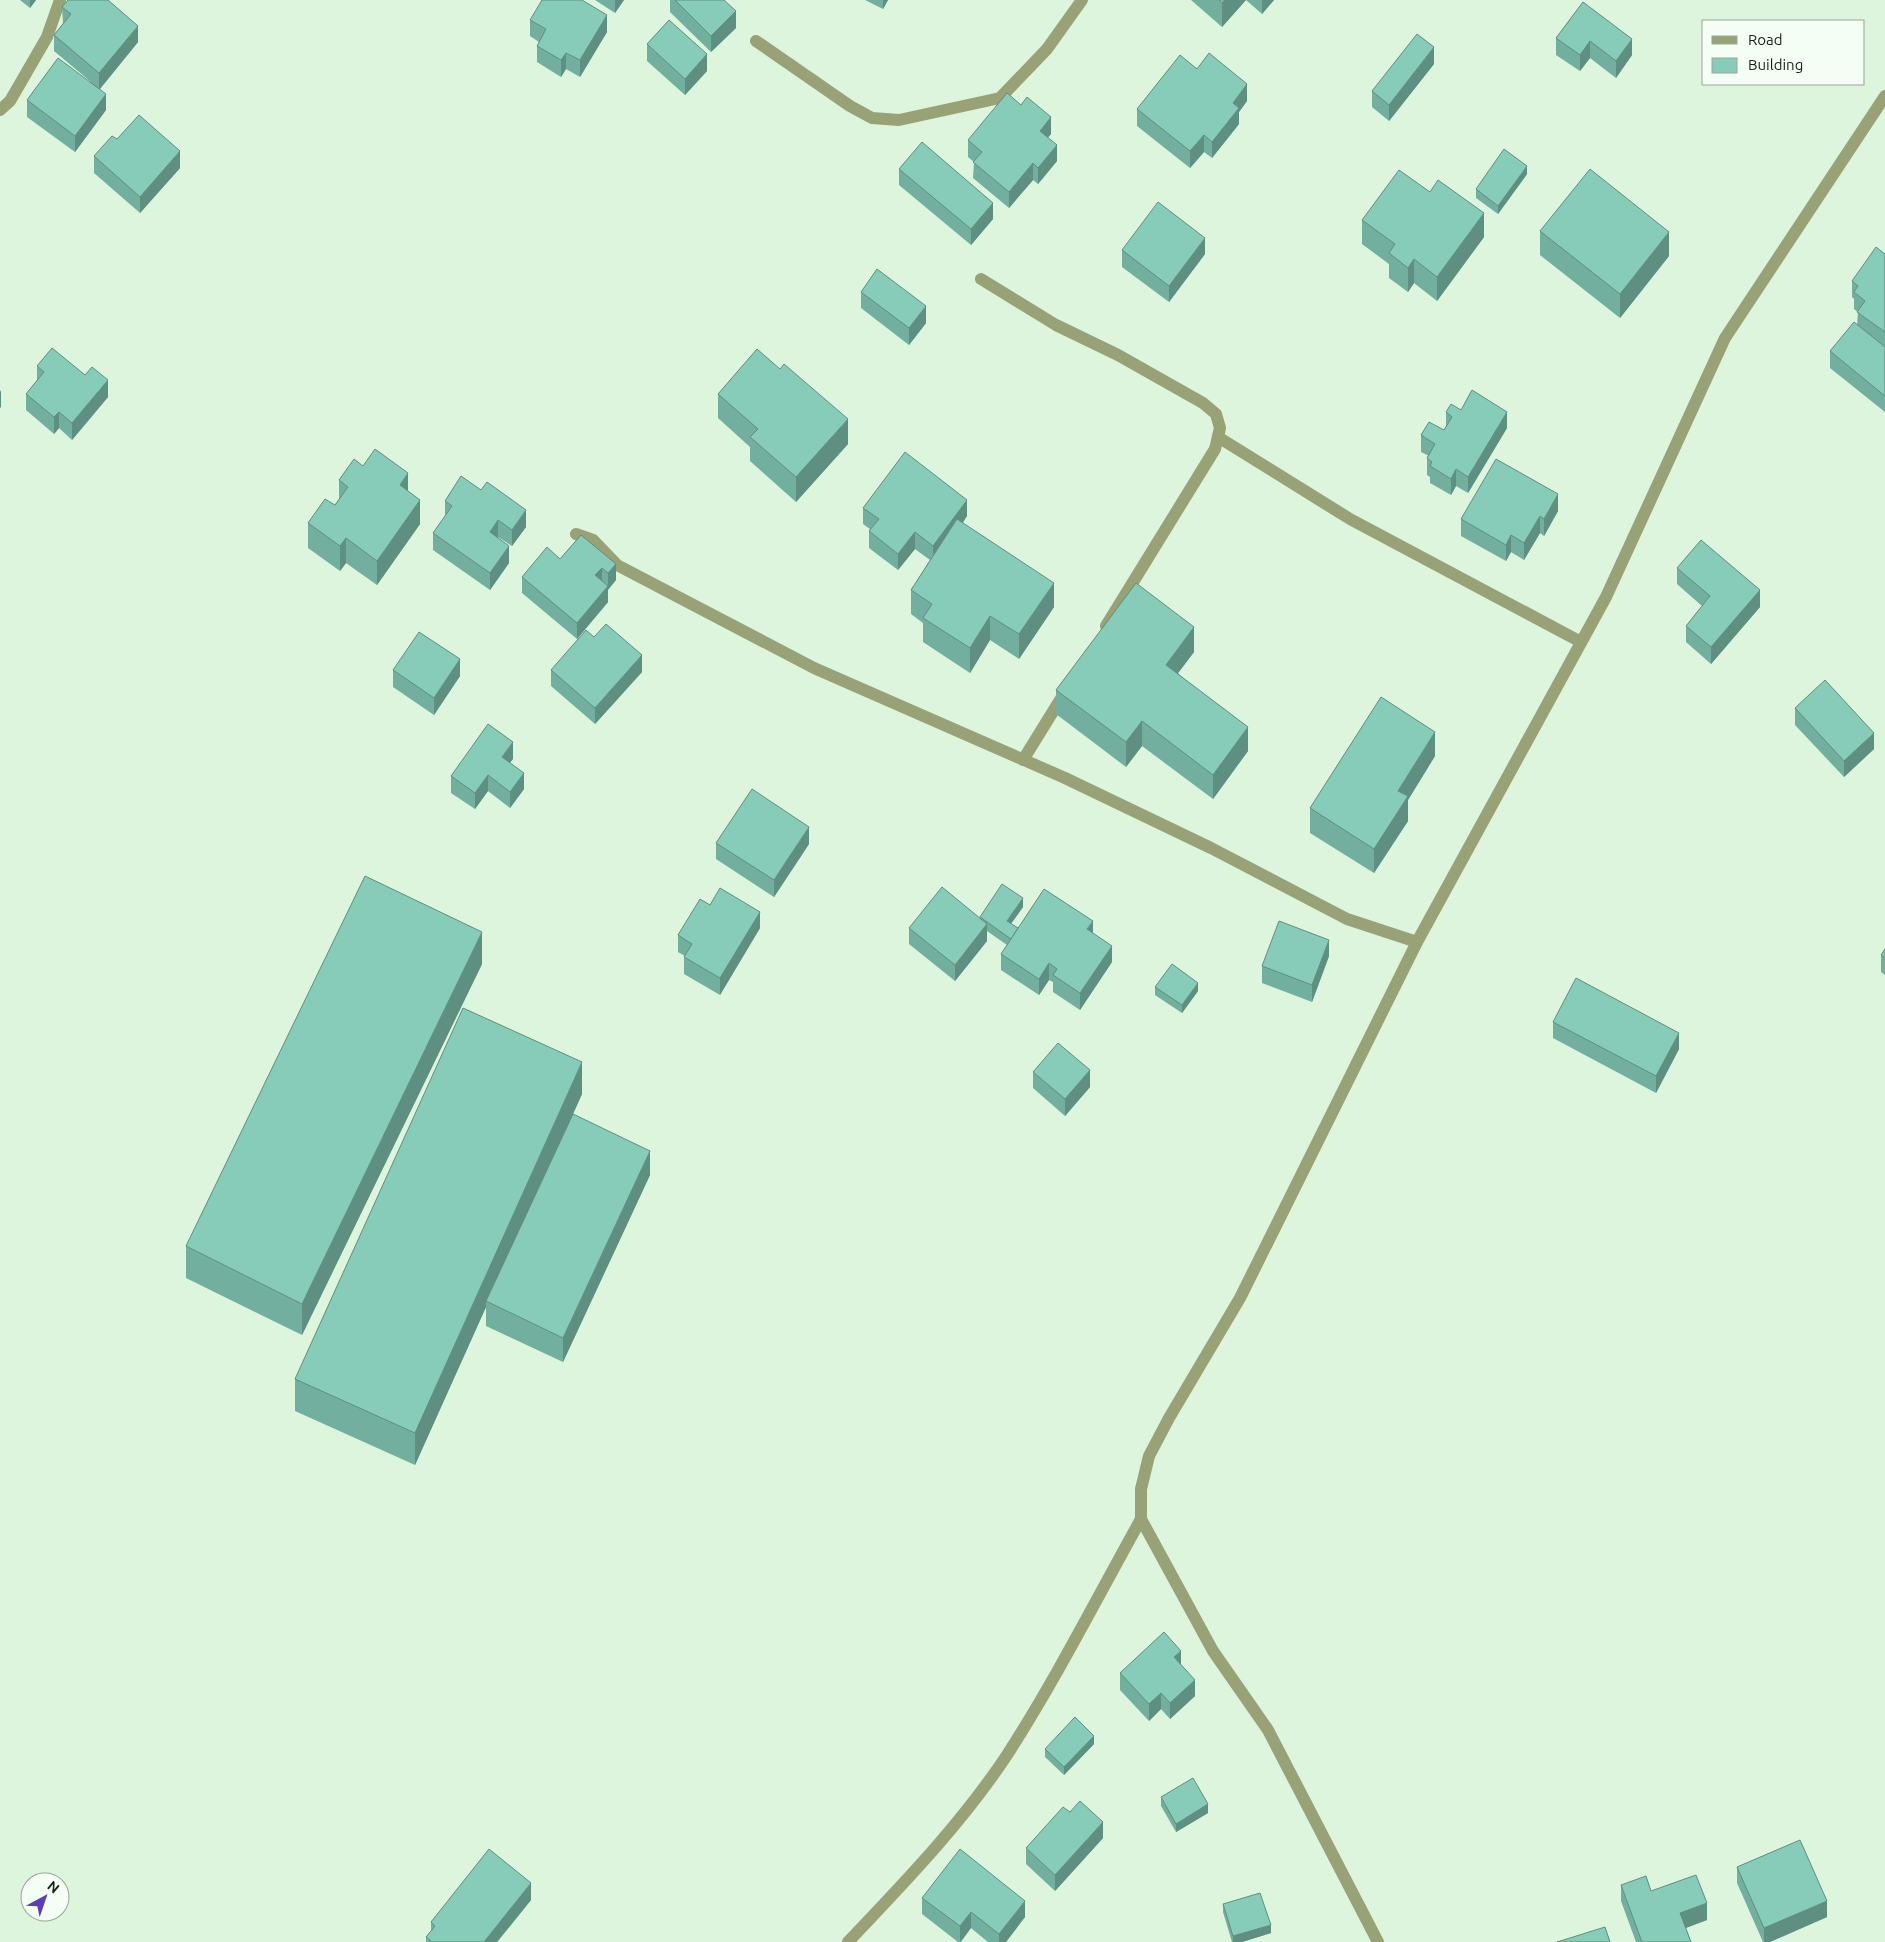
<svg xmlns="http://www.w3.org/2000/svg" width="1885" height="1942" font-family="Ubuntu,sans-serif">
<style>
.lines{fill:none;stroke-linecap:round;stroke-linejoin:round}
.minor{stroke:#99a276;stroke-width:12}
.wall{fill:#73af9e}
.shaded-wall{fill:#5e8f81}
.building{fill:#86ccb8;stroke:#5e8f81}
</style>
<rect width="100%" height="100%" fill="#dcf5dc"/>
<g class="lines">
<g class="minor">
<path d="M756,41L850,106L872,118L899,120L1000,98L1047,49L1082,0"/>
<path d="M0,110L10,101L47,37L60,0"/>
<path d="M981,279L1056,325L1118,355L1203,403L1216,414L1220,428L1215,449L1106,626"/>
<path d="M1218,437L1350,519L1581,642"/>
<path d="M576,534L593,540L617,565L814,668L1065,778L1211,848L1347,919L1417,942"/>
<path d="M1023,760L1065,692"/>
<path d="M848,1942C904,1883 962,1823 1007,1755C1056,1679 1097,1598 1141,1519"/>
<path d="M1378,1942L1268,1730L1213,1651L1141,1519V1489L1149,1456L1169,1418L1240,1298L1417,942L1606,597L1725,338L1885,96"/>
</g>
</g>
<g class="wall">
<path d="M20,0H36L30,8Z"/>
<path d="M595,0H624L615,13Z"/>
<path d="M670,0H724L736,28L711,52L670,12Z"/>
<path d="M865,0H888L883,9Z"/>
<path d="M1191,0H1274L1262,14L1246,0L1222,27Z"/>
<path d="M1583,2L1632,55L1616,78L1590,58L1580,71L1556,55V38Z"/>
<path d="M62,7L138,42L100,89L106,110L75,152L27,117V100L91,82L54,51V35L63,24Z"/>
<path d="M530,20L607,32L580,77L566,69L561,77L537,62V46L539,42L530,36Z"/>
<path d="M647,44L707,71L685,95L647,61Z"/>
<path d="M1434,64L1389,121L1372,107V91Z"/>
<path d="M1197,69L1247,101L1239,112V124L1212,158L1204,152L1190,168L1137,126V109Z"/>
<path d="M1051,134L1048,137L1057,161L1038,184L1033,180L1009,208L973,178L974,162L968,157V140Z"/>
<path d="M117,139L180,168L140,213L94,173V156Z"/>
<path d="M899,169L993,219L971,245L899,185Z"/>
<path d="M1527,174L1498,214L1476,198V189Z"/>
<path d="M1362,220L1484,237L1437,301L1414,283L1408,292L1389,278V264L1362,244Z"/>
<path d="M1540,231L1669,256L1620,318L1540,255Z"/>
<path d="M1122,250L1205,254L1169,302L1122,267Z"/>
<path d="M1885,254V412L1830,368V351L1857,325L1858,312L1854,309V299L1852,297V281Z"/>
<path d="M861,292L926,323L909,345L861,308Z"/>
<path d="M37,366L108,397L72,440L59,428L54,434L26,410V394L37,380Z"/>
<path d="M718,394L848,444L796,502L750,461V447L718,418Z"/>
<path d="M1461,410L1507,428L1468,493L1456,486L1451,495L1430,483V477L1427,475V458L1429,456L1421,452V435L1444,430L1446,427V412Z"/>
<path d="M363,466L408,491L420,524L377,585L346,563L340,571L308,548V523L335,505L339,499V480Z"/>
<path d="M445,501L526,527L512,546L498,537L497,538L509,563L490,590L433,550V533L445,516Z"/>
<path d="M863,508L967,516L963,523L1054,607L1019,659L990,640L970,673L923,642V623L911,614V590L930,560L915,549L898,570L869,548V531L870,529L863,524Z"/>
<path d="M1558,511L1544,536L1540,533L1524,560L1511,552L1506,561L1461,536V519Z"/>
<path d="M581,535L616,580L608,589V602L577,639L522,593V577L560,559Z"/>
<path d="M1677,568L1760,607L1711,664L1686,642V626L1702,606L1677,584Z"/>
<path d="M594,637L642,672L595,724L551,686V670Z"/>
<path d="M1194,652L1178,673L1248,751L1213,799L1142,746L1126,767L1056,714V690Z"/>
<path d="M393,670L460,676L434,715L393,687Z"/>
<path d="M1795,708L1874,749L1844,777L1795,725Z"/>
<path d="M1435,756L1408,800V821L1374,873L1310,833V808Z"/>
<path d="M513,759L510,762L524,789L510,808L488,791L475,809L451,793V776Z"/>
<path d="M716,843L809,844L774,897L716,859Z"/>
<path d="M710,905L760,928L720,995L684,974V957L685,956L678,952V935Z"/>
<path d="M1023,907L1011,924L1018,928L1093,933L1112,962L1080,1010L1053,992V982L1049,980L1039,995L1001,970V954L1007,945L987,931V941L955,981L909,944V928L980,918Z"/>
<path d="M1885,949V975L1881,972V955Z"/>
<path d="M1329,956L1312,1002L1262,983V966Z"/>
<path d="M482,964L302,1335L186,1278V1246Z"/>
<path d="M1155,987L1198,991L1182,1013L1155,995Z"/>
<path d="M1553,1022L1679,1049L1656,1093L1553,1038Z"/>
<path d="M1033,1072L1090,1087L1065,1116L1033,1088Z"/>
<path d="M582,1094L561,1141L650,1175L563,1362L486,1326V1307L415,1465L295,1411V1379Z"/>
<path d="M1181,1666L1195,1696L1170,1719L1161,1709L1149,1721L1120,1690V1673Z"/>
<path d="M1094,1744L1064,1775L1045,1757V1749Z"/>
<path d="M1161,1797L1208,1813L1176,1832L1161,1806Z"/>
<path d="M1103,1838L1055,1891L1026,1864V1848Z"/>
<path d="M1737,1867L1827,1917L1770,1942H1763L1737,1883Z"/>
<path d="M1621,1885L1651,1891L1707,1920L1686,1928L1691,1942H1636L1621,1901Z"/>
<path d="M922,1898L1025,1917L1006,1942H988L971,1928L961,1942H958L922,1914Z"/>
<path d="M531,1900L497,1942H426V1937L431,1931V1922Z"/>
<path d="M1223,1904L1271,1933L1242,1942H1232L1223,1912Z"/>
</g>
<g class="shaded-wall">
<path d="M30,0H36L30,8Z"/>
<path d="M615,0H624L615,13Z"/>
<path d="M883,0H888L883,9Z"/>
<path d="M1225,0H1246L1222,27V3Z"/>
<path d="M1262,0H1274L1262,14Z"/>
<path d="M736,11V28L711,52V36Z"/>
<path d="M607,15V32L580,77V60Z"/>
<path d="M138,26V42L99,90V73Z"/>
<path d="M1632,39V55L1616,78V61Z"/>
<path d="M1590,41V58L1580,71V55Z"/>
<path d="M1434,47V64L1389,121V105Z"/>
<path d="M566,53V69L561,77V60Z"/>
<path d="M707,54V71L685,95V79Z"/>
<path d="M1247,84V101L1239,112V124L1212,158V142L1233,103Z"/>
<path d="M106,94V110L75,152V136Z"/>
<path d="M1051,117V134L1040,147V131Z"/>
<path d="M1204,135V152L1190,168V151Z"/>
<path d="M1057,145V161L1038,184V168Z"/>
<path d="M180,151V168L140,213V197Z"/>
<path d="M1033,163V180L1009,208V192Z"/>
<path d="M1527,166V174L1498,214V206Z"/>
<path d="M993,203V219L971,245V229Z"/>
<path d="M1484,213V237L1437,301V277Z"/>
<path d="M1669,232V256L1620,318V294Z"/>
<path d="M1205,238V254L1169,302V286Z"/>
<path d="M1414,259V283L1408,292V268Z"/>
<path d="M926,306V323L909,345V328Z"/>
<path d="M108,380V397L72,440V423Z"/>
<path d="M1,390V407L0,408V392Z"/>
<path d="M59,412V428L54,434V417Z"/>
<path d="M1507,412V428L1468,493V477Z"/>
<path d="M848,419V444L796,502V477Z"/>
<path d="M1456,469V486L1451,495V479Z"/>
<path d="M408,473V498L400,485Z"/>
<path d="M1558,494V511L1544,536V519Z"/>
<path d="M420,500V524L377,585V561Z"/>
<path d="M967,500V516L933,562V546Z"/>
<path d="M526,510V527L512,546V530Z"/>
<path d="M1540,516V533L1524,560V543Z"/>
<path d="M498,520V537L490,549V532Z"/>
<path d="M915,532V549L898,570V554Z"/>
<path d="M1511,535V552L1506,561V545Z"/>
<path d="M346,538V563L340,571V546Z"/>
<path d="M509,546V563L490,590V573Z"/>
<path d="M616,564V580L608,590V573Z"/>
<path d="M602,568V584L595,575Z"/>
<path d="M1054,583V607L1019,659V634Z"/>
<path d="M608,586V602L577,639V623Z"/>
<path d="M1760,590V607L1711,664V647Z"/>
<path d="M990,616V640L970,673V648Z"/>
<path d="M1194,627V652L1166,689V665Z"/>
<path d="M642,655V672L595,724V708Z"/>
<path d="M460,659V676L434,715V698Z"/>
<path d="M1142,721V746L1126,767V742Z"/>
<path d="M1248,727V751L1213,799V775Z"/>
<path d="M1435,732V756L1408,800V821L1374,873V849L1398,791Z"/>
<path d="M1874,733V749L1844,777V761Z"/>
<path d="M513,742V759L502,773V757Z"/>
<path d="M524,773V789L510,808V792Z"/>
<path d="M488,775V791L475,809V793Z"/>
<path d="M809,827V844L774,897V880Z"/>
<path d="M1023,898V907L1007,929V921Z"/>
<path d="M760,912V928L720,995V978Z"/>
<path d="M1093,921V938L1087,929Z"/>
<path d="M987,924V941L955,981V965Z"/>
<path d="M482,932V964L302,1335V1304Z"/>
<path d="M1329,940V956L1312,1002V985Z"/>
<path d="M1112,946V962L1080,1010V993Z"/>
<path d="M1049,963V980L1039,995V979Z"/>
<path d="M1198,983V991L1182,1013V1005Z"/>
<path d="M1679,1033V1049L1656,1093V1076Z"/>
<path d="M582,1062V1094L488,1302L486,1301V1307L415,1465V1433Z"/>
<path d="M1090,1070V1087L1065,1116V1099Z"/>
<path d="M650,1151V1175L563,1362V1338Z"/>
<path d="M1181,1651V1667L1174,1657Z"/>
<path d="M1195,1680V1696L1170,1719V1703Z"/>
<path d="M1161,1693V1709L1149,1721V1704Z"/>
<path d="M1094,1736V1744L1064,1775V1767Z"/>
<path d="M1208,1804V1813L1176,1832V1824Z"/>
<path d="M1103,1822V1838L1055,1891V1875Z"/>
<path d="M531,1883V1900L497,1942H484Z"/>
<path d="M1025,1901V1917L1006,1942H999V1934Z"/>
<path d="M1827,1901V1917L1770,1942H1764V1928Z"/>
<path d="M1707,1903V1920L1680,1930V1913Z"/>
<path d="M971,1912V1928L960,1942V1926Z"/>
<path d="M1271,1925V1933L1242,1942H1233V1936Z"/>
</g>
<g class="building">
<path d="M68,0H108L138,26L99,73L54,35L71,14L62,7Z"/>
<path d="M542,0H582L607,15L580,60L566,53L561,60L537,46L546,29L530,20Z"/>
<path d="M675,0H724L736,11L711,36Z"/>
<path d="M1219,0H1225L1222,3Z"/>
<path d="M1583,2L1632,39L1616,61L1590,41L1580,55L1556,38Z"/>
<path d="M669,20L707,54L685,79L647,44Z"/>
<path d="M1417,34L1434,47L1389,105L1372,91Z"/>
<path d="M1209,53L1247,84L1233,103L1239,108L1212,142L1204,135L1190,151L1137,109L1180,55L1197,69Z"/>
<path d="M58,58L106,94L75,136L27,100Z"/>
<path d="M1007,93L1021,105L1027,97L1051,117L1040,131L1057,145L1038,168L1033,163L1009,192L973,162L982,152L968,140Z"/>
<path d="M139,115L180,151L140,197L94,156L112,136L117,139Z"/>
<path d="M922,142L993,203L971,229L899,169Z"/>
<path d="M1504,149L1527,166L1498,206L1476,189Z"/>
<path d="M1590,169L1669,232L1620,294L1540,231Z"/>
<path d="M1399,170L1430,192L1438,180L1484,213L1437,277L1414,259L1408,268L1389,253L1395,244L1362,220Z"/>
<path d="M1158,202L1205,238L1169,286L1122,250Z"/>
<path d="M1876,247L1885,254V332L1857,312L1865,301L1854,292L1858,286L1852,281Z"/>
<path d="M877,269L926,306L909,328L861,292Z"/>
<path d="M1854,322L1885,347V396L1830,351Z"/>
<path d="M52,348L85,375L92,367L108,380L72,423L59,412L54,417L26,394L44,372L37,366Z"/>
<path d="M757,349L780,369L784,364L848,419L796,477L750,437L758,429L718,394Z"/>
<path d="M1472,390L1507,412L1468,477L1456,469L1451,479L1430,466L1432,462L1427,458L1435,444L1421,435L1429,422L1444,430L1452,417L1446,412L1451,404L1461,410Z"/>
<path d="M375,449L408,473L400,485L420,500L377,561L346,538L340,546L308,523L325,499L335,505L348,487L339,480L354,459L363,466Z"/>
<path d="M905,452L967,500L933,546L915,532L898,554L869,531L879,519L863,508Z"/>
<path d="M1496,459L1558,494L1544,519L1540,516L1524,543L1511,535L1506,545L1461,519Z"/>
<path d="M461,476L481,490L487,482L526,510L512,530L498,520L490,532L509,546L490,573L433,533L452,506L445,501Z"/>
<path d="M957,519L1054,583L1019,634L990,616L970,648L923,618L932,604L911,590Z"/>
<path d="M581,535L616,564L608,573L602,568L595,575L608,586L577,623L522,577L547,547L560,559Z"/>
<path d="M1701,540L1760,590L1711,647L1686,626L1710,596L1677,568Z"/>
<path d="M1136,583L1194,627L1166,665L1248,727L1213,775L1142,721L1126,742L1056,690Z"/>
<path d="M606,624L642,655L595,708L551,670L586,630L594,637Z"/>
<path d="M419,632L460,659L434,698L393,670Z"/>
<path d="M1825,680L1874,733L1844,761L1795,708Z"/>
<path d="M1381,697L1435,732L1398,791L1408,796L1374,849L1310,808Z"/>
<path d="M488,724L513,742L502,757L524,773L510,792L488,775L475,793L451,776Z"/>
<path d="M752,789L809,827L774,880L716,843Z"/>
<path d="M365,876L482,932L302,1304L186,1246Z"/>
<path d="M1002,884L1023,898L1007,921L1018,928L1011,939L980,917Z"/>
<path d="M942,887L987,924L955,965L909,928Z"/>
<path d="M720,888L760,912L720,978L684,957L692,944L678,935L700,899L710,905Z"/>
<path d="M1044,889L1093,921L1087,929L1112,946L1080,993L1053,975L1057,969L1049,963L1039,979L1001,954Z"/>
<path d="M1279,921L1329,940L1312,985L1262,966Z"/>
<path d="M1885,949V958L1881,955Z"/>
<path d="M1172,964L1198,983L1182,1005L1155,987Z"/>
<path d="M1576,978L1679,1033L1656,1076L1553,1022Z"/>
<path d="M463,1008L582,1062L415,1433L295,1379Z"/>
<path d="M1058,1043L1090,1070L1065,1099L1033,1072Z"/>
<path d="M573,1114L650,1151L563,1338L486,1301Z"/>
<path d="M1164,1632L1181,1651L1174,1657L1195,1680L1170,1703L1161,1693L1149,1704L1120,1673Z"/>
<path d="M1075,1717L1094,1736L1064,1767L1045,1749Z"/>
<path d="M1193,1778L1208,1804L1176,1824L1161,1797Z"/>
<path d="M1080,1801L1103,1822L1055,1875L1026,1848L1063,1807L1070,1812Z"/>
<path d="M1800,1840L1827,1901L1764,1928L1737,1867Z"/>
<path d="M489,1849L531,1883L484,1942H432L426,1937L435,1926L431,1922Z"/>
<path d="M960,1849L1025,1901L999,1934L971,1912L960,1926L922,1898Z"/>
<path d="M1696,1875L1707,1903L1680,1913L1691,1942H1642L1621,1885L1646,1876L1651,1891Z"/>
<path d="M1260,1893L1271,1925L1233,1936L1223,1904Z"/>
<path d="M1605,1927L1610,1942H1557Z"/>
</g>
<rect x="1702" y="20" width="162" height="65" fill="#f4fef4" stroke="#9ca59c"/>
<rect x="1712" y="36" width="25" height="8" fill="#99a276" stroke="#9ca59c"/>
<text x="1748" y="45" font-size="15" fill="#172017">Road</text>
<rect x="1712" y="58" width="25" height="15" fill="#86ccb8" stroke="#9ca59c"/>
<text x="1748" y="70" font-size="15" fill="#172017">Building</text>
<g transform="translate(45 1897) rotate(40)"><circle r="24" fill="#f4fef4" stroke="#9ca59c"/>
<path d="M0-4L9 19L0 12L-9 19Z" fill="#5c3fb7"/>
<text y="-8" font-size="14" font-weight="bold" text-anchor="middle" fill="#172017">N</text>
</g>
</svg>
